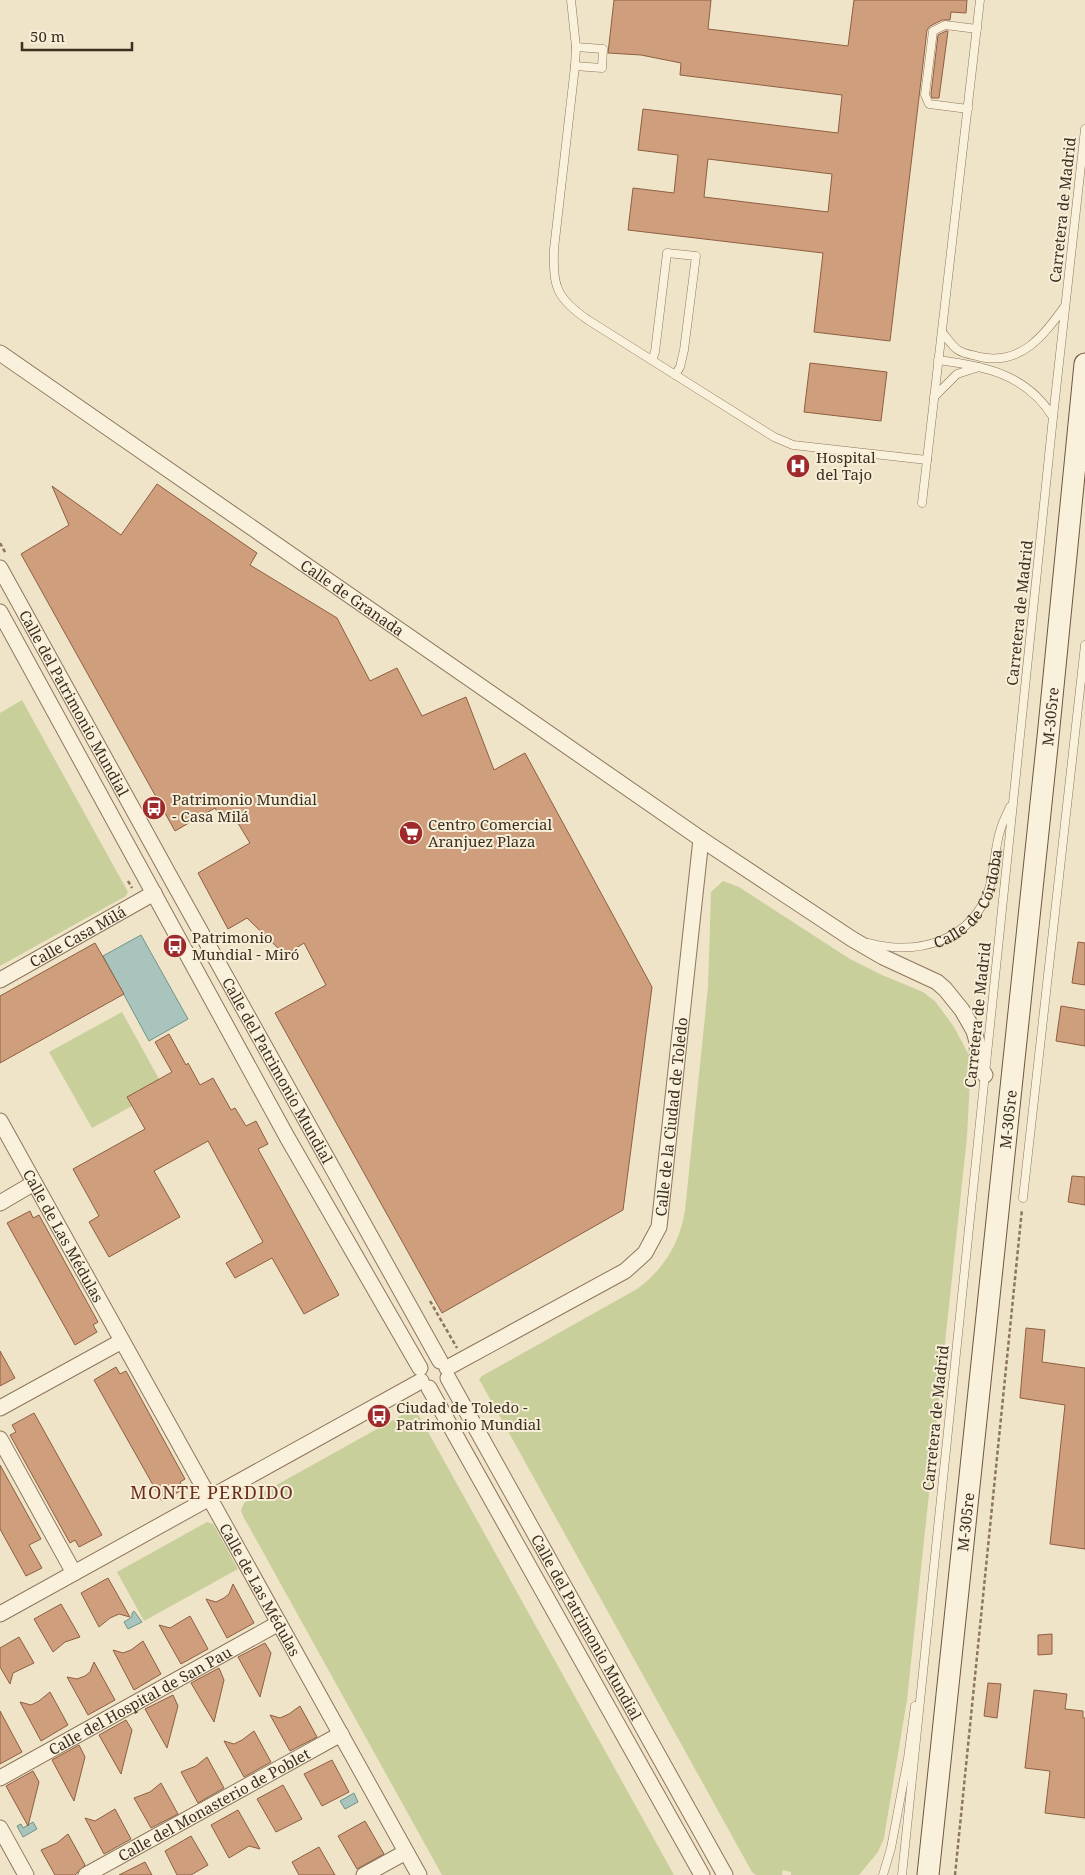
<svg xmlns="http://www.w3.org/2000/svg" width="1085" height="1875" font-family="'Noto Serif',serif">
<style>
.green{fill:#c9cf9b}
.water{fill:#a9c4bc;stroke:#6f938a}
.building{fill:#cf9f7d;stroke:#8d5f41;fill-rule:evenodd}
.lines{fill:none;stroke-linecap:round;stroke-linejoin:round}
.service-casing{stroke:#8d765c;stroke-width:9}
.minor-casing{stroke:#8d765c;stroke-width:17}
.secondary-casing{stroke:#6f573f;stroke-width:23}
.path{stroke:#8d765c;stroke-width:2.5;stroke-dasharray:4 2.5;stroke-linecap:butt}
.service{stroke:#faf1dc;stroke-width:8}
.minor{stroke:#faf1dc;stroke-width:15}
.secondary{stroke:#faf1dc;stroke-width:21}
.labels{text-anchor:middle;dominant-baseline:central;stroke-width:4;stroke-linejoin:round;paint-order:stroke}
.street-label{font-size:15px;fill:#3d2e20;stroke:#f7eed8}
.poi-label{font-size:15px;fill:#3d2e20;stroke:#f7eed8;text-anchor:start}
.quarter-label{font-size:18px;letter-spacing:1px;fill:#6b2e1e;stroke:#f7eed8}
</style>
<rect width="100%" height="100%" fill="#f0e4c8"/>
<g class="green">
<path d="M22,700L128,892L126,896L0,966V713Z"/>
<path d="M723,881L739,887L850,959L882,975L923,992L935,1001L954,1027L971,1059L967,1137L907,1700L884,1838L878,1852L859,1875H791V1872L783,1870L782,1875H756L752,1872L479,1379L482,1376L637,1289C664,1269 680,1243 685,1210L708,987L711,892Z"/>
<path d="M122,1012L159,1079L132,1106L92,1128L49,1052Z"/>
<path d="M411,1410L417,1412L674,1875H442L243,1516L241,1510L244,1503Z"/>
<path d="M207,1522L213,1524L215,1527L238,1569L144,1621L117,1572Z"/>
</g>
<g class="water">
<path d="M141,935L188,1019L149,1041L103,956Z"/>
<path d="M134,1611L142,1622L128,1629L124,1622L132,1617V1613Z"/>
<path d="M354,1793L358,1802L345,1809L340,1801Z"/>
<path d="M33,1822L37,1829L23,1837L17,1826L21,1824L23,1828Z"/>
</g>
<g class="building">
<path d="M614,0H711L708,29L848,46L854,0H967L966,13L951,12L950,20H942L930,26L927,30L890,341L814,332L823,253L628,230L633,188L674,193L678,155L638,150L643,109L838,133L842,95L680,75L681,63L641,55L608,53ZM708,159L832,174L828,212L704,197Z"/>
<path d="M946,31H948L939,98H932L931,94L938,35Z"/>
<path d="M810,363L887,372L881,421L804,412Z"/>
<path d="M157,484L257,553L250,565L337,618L370,681L397,668L422,716L466,697L494,770L525,753L652,987L623,1210L442,1313L275,1013L326,985L304,943L285,955L247,918L228,929L198,873L250,843L233,815L222,821L215,808L175,831L21,554L69,525L52,486L121,535Z"/>
<path d="M1078,942L1085,943V985L1072,983Z"/>
<path d="M95,943L124,994L0,1063V996Z"/>
<path d="M1061,1006L1085,1010V1046L1056,1041Z"/>
<path d="M169,1034L186,1065L188,1063L200,1085L213,1078L231,1110L235,1108L246,1126L256,1121L268,1144L258,1149L339,1295L304,1314L272,1258L235,1278L226,1263L263,1242L208,1141L154,1171L180,1217L109,1257L89,1222L99,1216L73,1169L145,1129L127,1097L172,1072L155,1042Z"/>
<path d="M1072,1176L1085,1177V1205L1068,1202Z"/>
<path d="M30,1211L33,1218L39,1215L98,1322L93,1325L97,1332L75,1345L7,1223Z"/>
<path d="M1026,1328L1045,1330L1042,1362L1085,1368V1549L1050,1544L1065,1405L1020,1398Z"/>
<path d="M0,1351L15,1378L0,1386Z"/>
<path d="M116,1367L120,1374L126,1371L185,1479L180,1482L184,1489L162,1501L94,1380Z"/>
<path d="M34,1413L102,1535L79,1547L75,1540L70,1543L10,1435L16,1432L12,1425Z"/>
<path d="M0,1465L41,1539L29,1545L42,1568L26,1576L0,1529Z"/>
<path d="M108,1578L130,1617L119,1614L110,1618L99,1627L81,1593Z"/>
<path d="M233,1584L254,1623L227,1638L206,1599L216,1602L224,1598L229,1594Z"/>
<path d="M61,1604L80,1637L65,1642L53,1652L34,1619Z"/>
<path d="M190,1616L208,1649L181,1664L159,1625L170,1628Z"/>
<path d="M1052,1634V1654L1038,1655V1635Z"/>
<path d="M19,1637L34,1663L13,1673L10,1684L0,1667V1648Z"/>
<path d="M143,1641L161,1674L134,1690L113,1650L123,1653L131,1650Z"/>
<path d="M265,1643L271,1653L260,1697L238,1657Z"/>
<path d="M94,1662L115,1700L88,1715L67,1677L77,1679L85,1676L90,1672Z"/>
<path d="M219,1668L224,1680L214,1722L191,1683Z"/>
<path d="M988,1683L1001,1684L997,1718L984,1716Z"/>
<path d="M1034,1690L1067,1694L1065,1709L1083,1711V1718H1085V1818L1045,1813L1050,1771L1025,1768Z"/>
<path d="M50,1692L68,1725L41,1741L20,1702L31,1705L39,1701Z"/>
<path d="M173,1695L178,1706L167,1748L145,1709Z"/>
<path d="M300,1706L317,1737L290,1751L270,1715L280,1718L289,1714Z"/>
<path d="M0,1711L22,1752L0,1764Z"/>
<path d="M126,1720L132,1730L121,1774L99,1735Z"/>
<path d="M254,1731L271,1762L244,1777L224,1741L234,1744L242,1740Z"/>
<path d="M79,1745L85,1757L74,1801L52,1760Z"/>
<path d="M207,1757L224,1788L198,1803L181,1772L196,1766Z"/>
<path d="M332,1760L349,1792L322,1806L304,1774Z"/>
<path d="M33,1771L39,1782L28,1826L6,1786Z"/>
<path d="M161,1783L178,1814L151,1828L134,1798L150,1792Z"/>
<path d="M283,1785L302,1819L276,1832L257,1799Z"/>
<path d="M115,1809L131,1839L104,1854L85,1818L95,1821Z"/>
<path d="M238,1810L260,1849L249,1846L229,1858L211,1825Z"/>
<path d="M365,1821L384,1854L357,1869L338,1836Z"/>
<path d="M68,1834L85,1865L75,1875H55L41,1850L57,1843Z"/>
<path d="M191,1836L208,1865L191,1875H177L165,1851Z"/>
<path d="M319,1847L335,1875H299L292,1862Z"/>
<path d="M145,1862L152,1875H119Z"/>
</g>
<g class="lines">
<g class="service-casing">
<g id="service">
<path d="M571,0L576,47L575,66L554,249C553,287 556,298 588,320L774,437L793,445L927,460L980,0"/>
<path d="M575,66L602,68L603,49L576,47"/>
<path d="M968,109L929,104L925,95L933,31L945,25L977,29"/>
<path d="M942,332C947,338 952,346 958,350C964,354 973,355 980,357C1021,366 1044,335 1065,306"/>
<path d="M652,360L655,352L667,253L696,256L684,350L680,367L675,375"/>
<path d="M938,360C985,366 1026,374 1053,417"/>
<path d="M934,397L957,374L979,367"/>
<path d="M922,503L927,460"/>
<path id="s1" d="M869,943C918,956 972,941 989,889C995,869 994,848 1001,828C1003,821 1007,814 1010,807"/>
<path d="M1023,1198L1085,645"/>
<path d="M883,1875L891,1848L908,1758L915,1706"/>
<path d="M902,1875L1053,417L1085,129"/>
</g>
</g>
<g class="minor-casing">
<g id="minor">
<path id="s2" d="M0,353L701,839L852,939L883,957L937,982L945,989L962,1010L974,1031L977,1042L978,1064L985,1075"/>
<path id="s3" d="M0,568L173,882L440,1361"/>
<path d="M0,612L287,1137L420,1368"/>
<path id="s4" d="M0,980L154,893"/>
<path id="s5" d="M0,1121L419,1875"/>
<path d="M0,1203L34,1183"/>
<path id="s6" d="M447,1368L625,1271L645,1253L659,1227L701,839"/>
<path id="s7" d="M448,1378L725,1875"/>
<path d="M429,1388L702,1875"/>
<path d="M0,1408L122,1341"/>
<path d="M0,1439L74,1573"/>
<path d="M0,1614L421,1381"/>
<path id="s8" d="M0,1778L279,1623"/>
<path d="M0,1828L26,1875"/>
<path id="s9" d="M86,1875L341,1734"/>
<path d="M364,1875L406,1852"/>
</g>
</g>
<g class="secondary-casing">
<g id="secondary">
<path id="s10" d="M928,1875L1048,737L1085,364"/>
</g>
</g>
<g class="path">
<path d="M0,543L6,554"/>
<path d="M128,881L132,888"/>
<path d="M430,1301L457,1348"/>
<path d="M955,1875L1022,1209"/>
</g>
<use href="#service" class="service"/>
<use href="#minor" class="minor"/>
<use href="#secondary" class="secondary"/>
</g>
<defs>
<g id="hospital-disc" transform="scale(1.25)"><circle r="9.5" fill="#9e2a2b" stroke="#f7eed8"/><path d="M-5-5h3v3.5h4V-5h3V5h-3V1.5h-4V5h-3Z" fill="#fff"/></g>
<g id="bus-disc" transform="scale(1.25)"><circle r="9.5" fill="#9e2a2b" stroke="#f7eed8"/><path d="M-5-6H5V4H4V6H2V4H-2V6H-4V4H-5ZM-3.5-4V0h7V-4ZM-3.5 1.2v1.5H-2V1.2ZM2 1.2v1.5H3.5V1.2Z" fill="#fff"/></g>
<g id="supermarket-disc" transform="scale(1.25)"><circle r="9.5" fill="#9e2a2b" stroke="#f7eed8"/><path d="M-6-5.5h2.5l.6 2H6L4.5 2H-2.5L-4.4-4H-6ZM-1.5 3.2a1.3 1.3 0 1 0 .1 0ZM3 3.2a1.3 1.3 0 1 0 .1 0Z" fill="#fff"/></g>
</defs>
<g fill-rule="evenodd">
<use href="#hospital-disc" x="798" y="466"/>
<use href="#bus-disc" x="154" y="808"/>
<use href="#supermarket-disc" x="411" y="833"/>
<use href="#bus-disc" x="175" y="946"/>
<use href="#bus-disc" x="379" y="1416"/>
</g>
<g class="labels">
<g class="street-label">
<text transform="translate(1062 210) rotate(-84)">Carretera de Madrid</text>
<text stroke="none"><textPath href="#s2" startOffset="429">Calle de Granada</textPath></text>
<text transform="translate(1019 613) rotate(-84)">Carretera de Madrid</text>
<text stroke="none"><textPath href="#s3" startOffset="154">Calle del Patrimonio Mundial</textPath></text>
<text stroke="none"><textPath href="#s10" startOffset="1165">M-305re</textPath></text>
<text stroke="none"><textPath href="#s1" startOffset="126">Calle de Córdoba</textPath></text>
<text stroke="none"><textPath href="#s4" startOffset="89">Calle Casa Milá</textPath></text>
<text transform="translate(977 1015) rotate(-84)">Carretera de Madrid</text>
<text stroke="none"><textPath href="#s3" startOffset="574">Calle del Patrimonio Mundial</textPath></text>
<text stroke="none"><textPath href="#s6" startOffset="370">Calle de la Ciudad de Toledo</textPath></text>
<text stroke="none"><textPath href="#s10" startOffset="760">M-305re</textPath></text>
<text stroke="none"><textPath href="#s5" startOffset="131">Calle de Las Médulas</textPath></text>
<text transform="translate(935 1418) rotate(-84)">Carretera de Madrid</text>
<text stroke="none"><textPath href="#s10" startOffset="355">M-305re</textPath></text>
<text stroke="none"><textPath href="#s5" startOffset="536">Calle de Las Médulas</textPath></text>
<text stroke="none"><textPath href="#s7" startOffset="285">Calle del Patrimonio Mundial</textPath></text>
<text stroke="none"><textPath href="#s8" startOffset="160">Calle del Hospital de San Pau</textPath></text>
<text stroke="none"><textPath href="#s9" startOffset="146">Calle del Monasterio de Poblet</textPath></text>
</g>
<g class="poi-label">
<text x="816" y="457">Hospital<tspan x="816" dy="17">del Tajo</tspan></text>
<text x="172" y="799">Patrimonio Mundial<tspan x="172" dy="17">- Casa Milá</tspan></text>
<text x="428" y="824">Centro Comercial<tspan x="428" dy="17">Aranjuez Plaza</tspan></text>
<text x="192" y="937">Patrimonio<tspan x="192" dy="17">Mundial - Miró</tspan></text>
<text x="396" y="1407">Ciudad de Toledo -<tspan x="396" dy="17">Patrimonio Mundial</tspan></text>
</g>
<g class="quarter-label">
<text x="212" y="1492">MONTE PERDIDO</text>
</g>
</g>
<path d="M22 42v8h110v-8" fill="none" stroke="#3d2e20" stroke-width="2.5"/>
<text x="30" y="42" font-size="15" fill="#3d2e20" stroke="#f7eed8" stroke-width="4" paint-order="stroke">50 m</text>
</svg>
